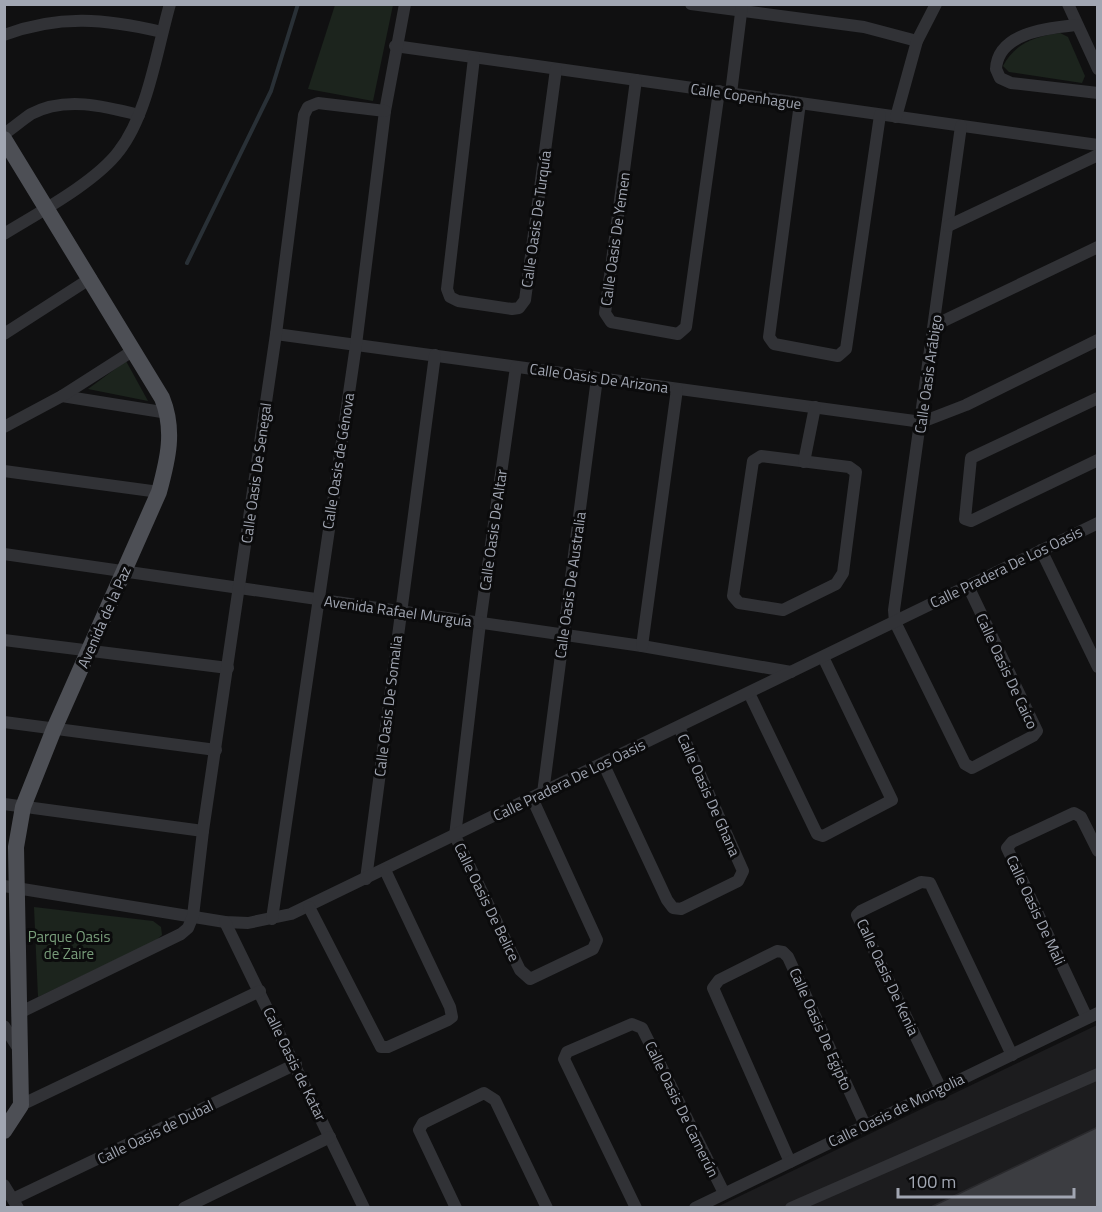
<svg xmlns="http://www.w3.org/2000/svg" width="1102" height="1212" font-family="'Titillium Web',sans-serif">
<style>
.built{fill:#1c1c1e}
.green{fill:#1c241d}
.lines{fill:none;stroke-linecap:round;stroke-linejoin:round}
.stream{stroke:#293036;stroke-width:4}
.building{fill:#3c3d41;stroke:#2a2a2d;stroke-width:1.5}
.minor{stroke:#313236;stroke-width:12}
.major{stroke:#4d4f55;stroke-width:16}
.labels{text-anchor:middle;dominant-baseline:central;stroke-width:6;stroke-linejoin:round;paint-order:stroke}
.street-label{font-size:15px;fill:#a1a6b2;stroke:#0b0b0c}
.park-label{font-size:15px;fill:#789d7a;stroke:#0b0b0c}
</style>
<rect width="100%" height="100%" fill="#101011"/>
<path class="built" d="M1097,1025V1207H717Z"/>
<g class="green">
<path d="M335,5H393L373,101L308,89Z"/>
<path d="M1060,33L1068,37L1085,76L1082,83L1009,72L1003,66C1015,43 1036,36 1060,33Z"/>
<path d="M126,361L148,401L88,389Z"/>
<path d="M34,907L153,921L161,927L162,935L155,941L38,997Z"/>
</g>
<g class="lines">
<path class="stream" d="M187,263L271,91L298,4"/>
</g>
<path class="building" d="M1098,1127V1208H929Z"/>
<g class="lines">
<g class="minor">
<path d="M691,4L864,27L917,41"/>
<path d="M1068,4L1098,69"/>
<path d="M1077,25C1049,28 998,32 996,69L1000,78L1011,83L1098,93"/>
<path d="M4,35C60,14 106,19 162,32"/>
<path d="M395,46L1098,145"/>
<path d="M474,58L447,289L450,297L458,301L512,309L519,308L525,300L556,69"/>
<path d="M636,80L605,313L611,322L678,334L686,327L719,91"/>
<path d="M731,93L742,5"/>
<path d="M800,103L769,337L774,344L838,356L846,349L880,115"/>
<path d="M896,117L917,41L936,4"/>
<path d="M961,126L894,610L895,622L965,764L972,768L1033,736L1037,731L968,586"/>
<path d="M4,134C13,128 22,120 31,114C65,96 104,106 139,115"/>
<path d="M948,226L1098,155"/>
<path d="M4,234C38,213 96,182 119,151C148,114 157,49 170,4"/>
<path d="M935,325L1098,247"/>
<path d="M4,334L91,278"/>
<path d="M276,334L922,422L966,405L1098,340"/>
<path d="M516,367L480,623L455,836L520,970L530,979L593,949L597,940L532,798"/>
<path d="M62,396L168,413"/>
<path d="M1098,398L971,458L965,519L971,521L1098,460"/>
<path d="M4,427L62,396L134,350"/>
<path d="M761,456L849,467L856,472L843,573L836,584L783,610L739,603L733,596L753,461Z"/>
<path d="M804,462L815,407"/>
<path d="M4,471L159,492"/>
<path d="M1041,550L1098,667"/>
<path d="M4,554L642,646L791,672"/>
<path d="M4,640L228,668"/>
<path d="M642,646L677,389"/>
<path d="M749,693L817,834L823,836L892,800L823,657"/>
<path d="M4,722L216,750"/>
<path d="M603,763L667,900L673,908L681,909L738,881L743,871L679,727"/>
<path d="M543,793L597,378"/>
<path d="M4,804L203,831"/>
<path d="M366,879L435,355"/>
<path d="M4,886L225,922L248,923L291,914L1098,523"/>
<path d="M309,907L381,1047H388L448,1020L452,1017L450,1007L385,870"/>
<path d="M272,919L356,345L385,111L405,4"/>
<path d="M225,922L364,1208"/>
<path d="M19,1013L181,934L188,928L193,916L203,831L276,334L304,115L308,107L318,103L385,111"/>
<path d="M1087,1018L1007,848L1012,842L1074,813L1081,817L1098,851"/>
<path d="M4,1026L20,1051"/>
<path d="M941,1089L857,915L861,911L921,882L930,883L1012,1055"/>
<path d="M21,1105L260,991"/>
<path d="M790,1162L713,988L719,980L777,951L783,952L788,957L865,1125"/>
<path d="M4,1185L18,1208"/>
<path d="M13,1199L296,1064"/>
<path d="M184,1208L330,1137"/>
<path d="M456,1208L419,1130L423,1123L484,1093L495,1100L547,1208"/>
<path d="M636,1208L564,1059L567,1052L632,1024L642,1028L724,1193"/>
<path d="M695,1208L1098,1013"/>
<path d="M791,1208L1098,1074"/>
</g>
<path class="major" d="M4,139L162,398C175,430 168,459 159,492L54,729L23,807L16,847L21,1105L4,1131"/>
</g>
<g class="labels">
<g class="street-label">
<text transform="translate(746 96) rotate(8)">Calle Copenhague</text>
<text transform="translate(536 219) rotate(-82)">Calle Oasis De Turquía</text>
<text transform="translate(615 239) rotate(-82)">Calle Oasis De Yemen</text>
<text transform="translate(928 374) rotate(-82)">Calle Oasis Arábigo</text>
<text transform="translate(599 378) rotate(8)">Calle Oasis De Arizona</text>
<text transform="translate(338 461) rotate(-81)">Calle Oasis de Génova</text>
<text transform="translate(256 473) rotate(-82)">Calle Oasis De Senegal</text>
<text transform="translate(493 530) rotate(-82)">Calle Oasis De Altar</text>
<text transform="translate(1006 567) rotate(-26)">Calle Pradera De Los Oasis</text>
<text transform="translate(570 585) rotate(-82)">Calle Oasis De Australia</text>
<text transform="translate(398 611) rotate(8)">Avenida Rafael Murguía</text>
<text transform="translate(104 617) rotate(-66)">Avenida de la Paz</text>
<text transform="translate(1007 671) rotate(65)">Calle Oasis De Caico</text>
<text transform="translate(388 706) rotate(-83)">Calle Oasis De Somalia</text>
<text transform="translate(569 780) rotate(-26)">Calle Pradera De Los Oasis</text>
<text transform="translate(709 795) rotate(66)">Calle Oasis De Ghana</text>
<text transform="translate(487 902) rotate(64)">Calle Oasis De Belice</text>
<text transform="translate(1036 910) rotate(65)">Calle Oasis De Mali</text>
<text transform="translate(888 977) rotate(65)">Calle Oasis De Kenia</text>
<text transform="translate(821 1029) rotate(66)">Calle Oasis De Egipto</text>
<text transform="translate(295 1064) rotate(64)">Calle Oasis de Katar</text>
<text transform="translate(682 1109) rotate(64)">Calle Oasis De Camerún</text>
<text transform="translate(896 1110) rotate(-26)">Calle Oasis de Mongolia</text>
<text transform="translate(155 1132) rotate(-26)">Calle Oasis de Dubal</text>
</g>
<g class="park-label">
<text x="69" y="936">Parque Oasis<tspan x="69" dy="17">de Zaire</tspan></text>
</g>
</g>
<rect width="1102" height="1212" fill="none" stroke="#a1a6b2" stroke-width="12"/>
<path d="M898 1188v9h176v-9" fill="none" stroke="#a1a6b2" stroke-width="3"/>
<text x="907" y="1188" font-size="18" fill="#a1a6b2" stroke="#0b0b0c" stroke-width="4.5" paint-order="stroke">100 m</text>
</svg>
